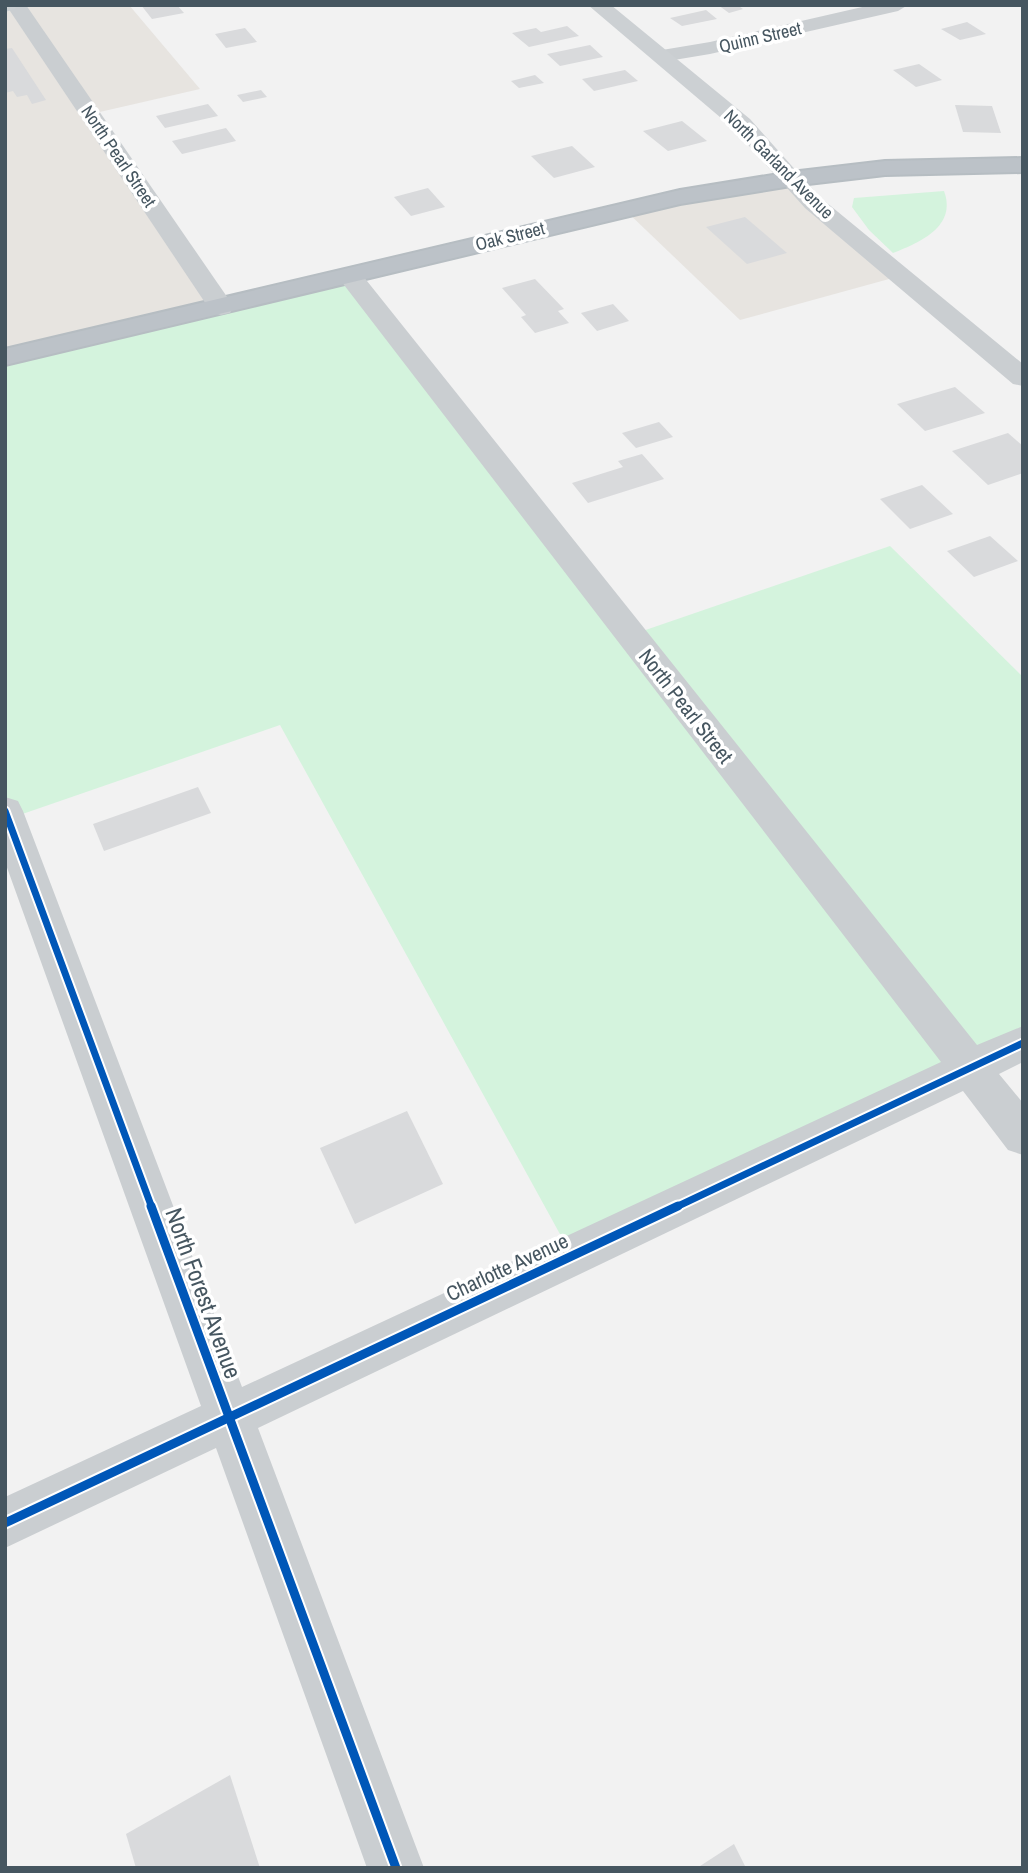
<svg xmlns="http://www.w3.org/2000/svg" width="1028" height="1873" font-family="'Archivo Narrow',sans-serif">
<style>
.commercial{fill:#e7e4e0}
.green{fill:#d4f3dd}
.building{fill:#d9dadc}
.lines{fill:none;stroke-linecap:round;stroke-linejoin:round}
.highway-casing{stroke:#b6bdc2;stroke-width:4}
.street{fill:#caced1;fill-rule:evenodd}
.secondary{fill:#ccd0d3;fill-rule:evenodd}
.highway{fill:#bcc2c8;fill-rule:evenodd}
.cycleway-far1-casing{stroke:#fff;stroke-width:11}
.cycleway-casing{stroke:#fff;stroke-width:13}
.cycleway-far1{stroke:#0057b8;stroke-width:7}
.cycleway{stroke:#0057b8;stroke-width:9}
.labels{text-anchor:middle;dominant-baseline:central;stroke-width:7;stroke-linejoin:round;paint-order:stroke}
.far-street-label{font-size:18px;fill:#465660;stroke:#fff}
.street-label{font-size:21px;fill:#465660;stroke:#fff}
.near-street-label{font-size:24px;fill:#465660;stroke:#fff}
</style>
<rect width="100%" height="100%" fill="#f2f2f2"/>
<g class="commercial">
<path d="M129,5L200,89L91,114L221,307L5,357V6Z"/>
<path d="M791,179L900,276L740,320L624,209Z"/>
</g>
<g class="green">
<path d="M944,191C957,226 921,242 893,253L869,230L852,207L854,198Z"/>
<path d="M350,276L631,635L890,546L1023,677V1043L572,1256L280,725L8,819L5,811V357Z"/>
</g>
<g class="building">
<path d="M141,5H177L184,13L152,19Z"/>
<path d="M718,5H737L743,9L729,13Z"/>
<path d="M706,10L717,19L682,26L670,18Z"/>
<path d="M967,22L986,34L960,40L941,29Z"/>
<path d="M567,26L579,36L529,47L512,33L536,28L541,32Z"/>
<path d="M245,28L257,42L226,48L215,34Z"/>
<path d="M590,45L603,57L560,66L547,54Z"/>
<path d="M12,48L46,100L32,104L27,95L17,97L13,91L5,93V49Z"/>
<path d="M919,64L942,80L916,87L893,70Z"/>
<path d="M625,70L638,81L594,91L582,79Z"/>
<path d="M535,75L544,83L519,88L511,81Z"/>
<path d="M261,90L267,97L243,102L237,95Z"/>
<path d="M208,104L218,116L165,128L156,116Z"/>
<path d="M955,105L992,106L1001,133L963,132Z"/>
<path d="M682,121L707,141L668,151L643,131Z"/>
<path d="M226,128L236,141L182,154L172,141Z"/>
<path d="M572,146L595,167L554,178L531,156Z"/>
<path d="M428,188L445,207L411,216L394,197Z"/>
<path d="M745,217L787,253L747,264L706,227Z"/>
<path d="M535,279L564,309L558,311L569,323L535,333L521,317L526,315L502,288Z"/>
<path d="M613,304L629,321L597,331L581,313Z"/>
<path d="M955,387L985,413L925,431L897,404Z"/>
<path d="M659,422L673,437L636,448L622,433Z"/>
<path d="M1008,433L1023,446V473L988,485L952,451Z"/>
<path d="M642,454L664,479L588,503L572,483L623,467L618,461Z"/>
<path d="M922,485L953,514L910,529L880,499Z"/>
<path d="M990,536L1018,561L974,577L947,551Z"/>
<path d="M198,787L211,813L104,851L93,824Z"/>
<path d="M407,1111L443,1184L355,1224L320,1148Z"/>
<path d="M230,1775L260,1868H136L126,1834Z"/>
<path d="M734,1844L746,1868H697Z"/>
</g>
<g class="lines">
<g class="highway-casing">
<path id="highway" d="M1023,158V172L885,175L791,186L680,204L5,365V349L680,190L791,172L885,161Z"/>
</g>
<g class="street">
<path d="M6,5H26L234,307L230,313L221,315L212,313Z"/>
<path d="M871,5H908L898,11L710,54L662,62L655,60L652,56L655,52L662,50L710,42Z"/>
<path d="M791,172L799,174L821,198L1023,364V386L1013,384L805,208L779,179L783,174Z"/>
<path d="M350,268L359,271L977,1045L1023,1026V1062L999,1074L1023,1103V1155L1008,1150L963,1091L258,1428L424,1868H367L216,1448L5,1548V1497L201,1406L5,862V797L18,801L23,811L242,1387L941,1062L341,281L337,276L341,271Z"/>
</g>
<g class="secondary">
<path d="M5,5H18L15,9L5,12Z"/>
<path d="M588,5H611L750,119L799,174L803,179L799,184H783L734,129Z"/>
</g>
<use href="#highway" class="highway"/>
<g class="cycleway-far1-casing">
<g id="cycleway-far1">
<path d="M5,811L152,1208"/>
<path d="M674,1208L1023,1043"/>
</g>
</g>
<g class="cycleway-casing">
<g id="cycleway">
<path d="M151,1206L396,1868"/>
<path d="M5,1523L678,1206"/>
</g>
</g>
<use href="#cycleway-far1" class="cycleway-far1"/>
<use href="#cycleway" class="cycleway"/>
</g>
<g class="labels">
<g class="far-street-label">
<text transform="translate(760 37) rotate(-13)">Quinn Street</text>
<text transform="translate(119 156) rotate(56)">North Pearl Street</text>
<text transform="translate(779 164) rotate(45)">North Garland Avenue</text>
<text transform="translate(510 236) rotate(-14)">Oak Street</text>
</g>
<g class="street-label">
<text transform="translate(686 706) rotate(52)">North Pearl Street</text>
<text transform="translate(507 1267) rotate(-25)">Charlotte Avenue</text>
</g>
<g class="near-street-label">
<text transform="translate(204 1293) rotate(70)">North Forest Avenue</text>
</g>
</g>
<rect width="1028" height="1873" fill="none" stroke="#465660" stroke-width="14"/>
</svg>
